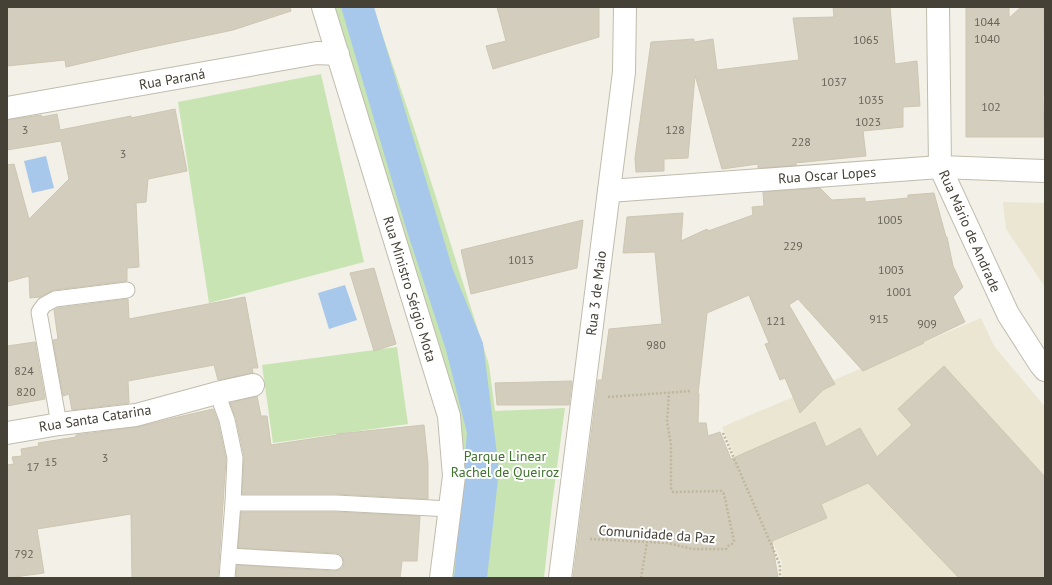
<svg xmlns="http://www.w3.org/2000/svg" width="1052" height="585" font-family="'PT Sans',sans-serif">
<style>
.education{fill:#eae6d2}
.green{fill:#c8e4b3}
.water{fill:#a8c8eb}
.building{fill:#d3cdbd;stroke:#cdc6b1}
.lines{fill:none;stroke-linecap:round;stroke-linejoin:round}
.lane-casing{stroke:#c0bcad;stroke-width:17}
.street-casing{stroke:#c0bcad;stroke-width:24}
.path{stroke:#beb69d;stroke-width:2.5;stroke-dasharray:2 2;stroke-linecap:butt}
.lane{stroke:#fff;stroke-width:15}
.street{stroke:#fff;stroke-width:22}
.labels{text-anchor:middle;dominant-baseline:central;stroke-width:4;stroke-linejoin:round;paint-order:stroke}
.number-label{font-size:12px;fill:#686458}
.street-label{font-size:14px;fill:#454137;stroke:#fff}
.park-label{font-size:14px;fill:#40732e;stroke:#fff}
</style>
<rect width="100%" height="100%" fill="#f2f0e7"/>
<g class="education">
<path d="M1003,202L1045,203V287L1006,229Z"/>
<path d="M981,318L994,346L1045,407V578H782V563L722,427Z"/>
</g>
<g class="green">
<path d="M323,7H373L414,128L489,365L495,411L565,408L552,504L544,578H441L453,461Z"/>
<path d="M321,74L364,262L209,303L178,102Z"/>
<path d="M397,347L408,424L273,443L262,365Z"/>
</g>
<g class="water">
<path d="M341,7H374L453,270L483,343L499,470L487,578H454L467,433L446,350L405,225Z"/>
<path d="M46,156L54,188L32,193L24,161Z"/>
<path d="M345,285L357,320L329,329L318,293Z"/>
</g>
<g class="building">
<path d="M7,7H290L291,11L233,30L143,49L66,67L65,60L7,66Z"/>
<path d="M497,7H599V37L493,69L486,46L506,41Z"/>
<path d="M833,7H890L895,64L917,61L920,106L903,107V127L863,131L866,156L795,163L797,165L758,168V164L722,169L695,75L688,158L664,159V171L636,172L635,158L651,42L694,39V42L713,39L717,70L799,60L793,18L834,17Z"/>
<path d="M966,7H1009V18L1021,7H1044L1045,95L1043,96L1044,137H966Z"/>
<path d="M175,109L187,171L148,179L146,202L136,203L139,267L127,268V281L54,290L40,297L30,298L29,276L7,282V165L14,164L29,219L69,179L61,141L7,150V120L41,115L42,117L57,114L60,130L131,116V118Z"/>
<path d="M820,188L832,200L865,198V202L908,198V195L934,193L946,237H947L953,266L963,287L953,297L965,322L923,342L924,343L863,371L798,299L789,305L835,384L823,390L800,413L785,378L780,380L765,344L769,343L749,295L707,313L698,394H699L698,423H706L708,436L720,432L731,459L815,422L826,447L860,428L877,457L912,425L898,409L944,366L1045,477V578H959L868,483L821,504L827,518L772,541L778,578H573L598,380H602L609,329L662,324L655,252L623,253L627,217L683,213L681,241L707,229L708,231L753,215L752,207L764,206L763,192Z"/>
<path d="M583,220L577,268L471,294L461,250Z"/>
<path d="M374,268L396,344L374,351L350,273Z"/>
<path d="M245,297L258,368H252L253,373L218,380L214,365L128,381L129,403L72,410L69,394L63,396L53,340L58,339L54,310L58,308L128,299L129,319Z"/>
<path d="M35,342L45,399L7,406V346Z"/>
<path d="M572,381L569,405H497L495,383Z"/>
<path d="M257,396L261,416H267L271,445L337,435V434L424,425L428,464V499L336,494H242L244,456L236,418L230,403Z"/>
<path d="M213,409L218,422L226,459L218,578H132L131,514L37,529L44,573L7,578V465L14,464L12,457L22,456L21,449L39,446L38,443L76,437V435L138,427L174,418Z"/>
<path d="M241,512H336L420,516L417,561H402L400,578H236L237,565L334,571L339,570L343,567L344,563L343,558L340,554L336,553L238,548Z"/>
</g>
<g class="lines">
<g class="lane-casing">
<g id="lane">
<path d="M217,393L227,420L235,458L233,503L227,578"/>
<path d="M59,424L39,312L44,305L55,299L127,290"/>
<path d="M233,503H336L450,509"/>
<path d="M229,556L335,562"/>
</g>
</g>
<g class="street-casing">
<g id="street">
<path d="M323,7L449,416L454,476L441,578"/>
<path d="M938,7L940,167L1008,314L1040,364L1045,370"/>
<path d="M7,108L317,53L338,54"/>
<path d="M609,191L940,167L1045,171"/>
<path d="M7,433L59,424L136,415L217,393L253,385"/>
<path d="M560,578L624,72L625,7"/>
</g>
</g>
<g class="path">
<path d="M608,397L691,391"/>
<path d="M723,433L780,565V578"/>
<path d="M590,539L667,543L693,549H726L728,546L732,544L734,541L724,494L721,491L673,492L671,488V445L667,422L669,392"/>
<path d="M641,578L647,542"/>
</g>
<use href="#lane" class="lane"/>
<use href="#street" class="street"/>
</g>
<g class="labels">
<g class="number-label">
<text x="987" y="21">1044</text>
<text x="987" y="38">1040</text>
<text x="866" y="39">1065</text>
<text x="834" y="81">1037</text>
<text x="871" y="99">1035</text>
<text x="991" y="106">102</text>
<text x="868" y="121">1023</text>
<text x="25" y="129">3</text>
<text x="675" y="129">128</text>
<text x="801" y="141">228</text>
<text x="123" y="153">3</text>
<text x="890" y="219">1005</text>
<text x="793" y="245">229</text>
<text x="521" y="259">1013</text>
<text x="891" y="269">1003</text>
<text x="899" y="291">1001</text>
<text x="879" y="318">915</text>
<text x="776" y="320">121</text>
<text x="927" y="323">909</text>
<text x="656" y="344">980</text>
<text x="24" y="370">824</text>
<text x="26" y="391">820</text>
<text x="105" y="457">3</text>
<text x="51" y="461">15</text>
<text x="33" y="466">17</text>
<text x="24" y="553">792</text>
</g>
<g class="street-label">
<text transform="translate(172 79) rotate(-10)">Rua Paraná</text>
<text transform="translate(827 175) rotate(-4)">Rua Oscar Lopes</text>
<text transform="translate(970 231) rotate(66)">Rua Mário de Andrade</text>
<text transform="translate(410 289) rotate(73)">Rua Ministro Sérgio Mota</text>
<text transform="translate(596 293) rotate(-83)">Rua 3 de Maio</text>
<text transform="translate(95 418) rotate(-9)">Rua Santa Catarina</text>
<text transform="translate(657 534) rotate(4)">Comunidade da Paz</text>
</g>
<g class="park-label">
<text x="505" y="456">Parque Linear<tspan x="505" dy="16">Rachel de Queiroz</tspan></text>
</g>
</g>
<rect width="1052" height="585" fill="none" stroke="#454137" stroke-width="16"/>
</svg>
